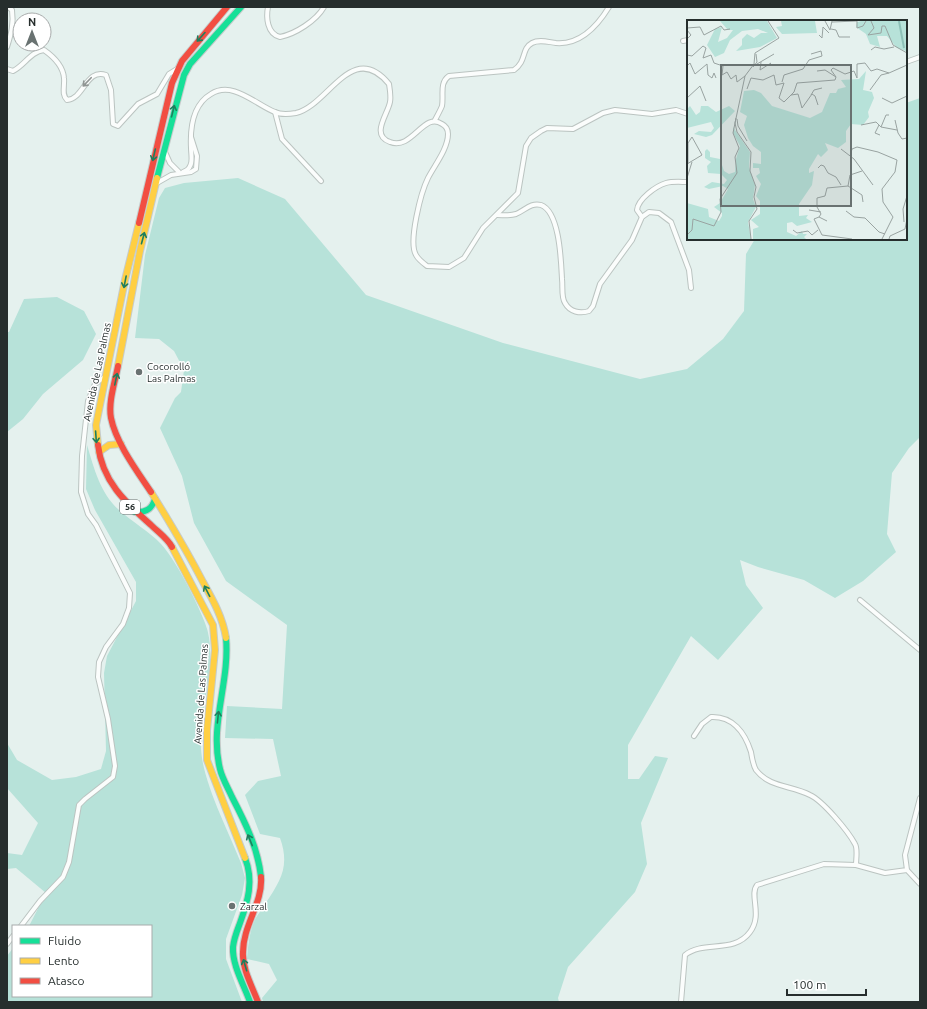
<svg xmlns="http://www.w3.org/2000/svg" width="927" height="1009" font-family="Ubuntu,sans-serif">
<style>
.green{fill:#b7e2d9}
.lines{fill:none;stroke-linecap:round;stroke-linejoin:round}
.street-casing{stroke:#bbc4c1;stroke-width:6}
.fast-casing{stroke:#c6cccb;stroke-width:8}
.slow-casing{stroke:#c6cccb;stroke-width:8}
.jam-casing{stroke:#c6cccb;stroke-width:8}
.street{stroke:#fbfdfc;stroke-width:4}
.fast{stroke:#16e098;stroke-width:6}
.slow{stroke:#ffcf43;stroke-width:6}
.jam{stroke:#f24e42;stroke-width:6}
.oneway{stroke:#1f7e5d}
.oneway2{stroke:#909694}
.poi-dot{fill:#697271;stroke:#fff;stroke-width:1.5}
.labels{text-anchor:middle;dominant-baseline:central;stroke-width:3;stroke-linejoin:round;paint-order:stroke}
.shield{fill:#fff;stroke:#676d6c;stroke-width:1}
.shield-label{font-size:9px;font-weight:bold;fill:#262e2d}
.poi-label{font-size:10px;fill:#262e2d;stroke:#fff;text-anchor:start}
.street-label{font-size:10px;fill:#262e2d;stroke:#fff}
.inset-river{fill:none;stroke:#8ec1b8;stroke-width:2}
.inset-road{fill:none;stroke:#99a3a1;stroke-width:1}
.view{fill:#697271;fill-opacity:0.15;stroke:#697271;stroke-width:2}
.inset-edge{fill:none;stroke:#262e2d;stroke-width:2}
</style>
<rect width="100%" height="100%" fill="#e5f1ee"/>
<g class="green">
<path d="M920,98V437L909,448L892,473L887,534L896,552L863,581L835,598L804,580L758,567L740,560L746,585L763,608L718,660L691,636L628,745V779H639L655,756L668,758L641,823L647,864L635,892L568,967L558,998L559,1002H263L262,998L277,980L269,964L247,959C248,947 249,934 254,922C256,916 262,910 265,904C281,880 290,866 280,838L260,834L245,795L258,781L281,776L273,739L225,738L227,706L282,709L287,625L226,581L194,523L182,476L160,428L175,398L181,392L184,370L174,351L159,339L135,338L145,255L159,198L165,188L184,183L238,178L285,199L366,295L503,343L640,379L687,369L723,339L744,311L746,254L755,239H906V103Z"/>
<path d="M57,297L84,311L96,334L83,360L43,394L23,419L7,432V332H9L24,299Z"/>
<path d="M87,445C94,468 100,493 119,510C132,522 149,531 161,544C176,560 197,602 205,623C220,660 198,709 201,749C203,783 228,830 241,863L245,878L242,895L226,939V959L242,1002H7V956L13,948V996H151V926H29L46,893L16,868L7,869V853L22,855L38,823L7,788V743L17,760L52,780L76,777L101,769L106,751L104,673L107,656L136,601V582L95,510L86,489Z"/>
</g>
<g class="lines">
<g class="street-casing">
<g id="street">
<path d="M268,7C266,17 267,34 280,37C295,34 316,21 324,7"/>
<path d="M683,41L688,40"/>
<path d="M7,47C11,34 14,24 12,10L8,7"/>
<path d="M906,62L920,57"/>
<path d="M7,69L13,71C25,65 30,52 44,50C54,57 63,66 64,78C65,86 61,94 67,100C84,99 86,68 106,75L111,90L113,124L118,126L138,104L157,94L169,74L177,69"/>
<path d="M275,112L282,139L321,181"/>
<path d="M435,120C437,116 440,111 442,106C444,95 439,83 449,76L514,70C527,61 521,49 532,43C539,39 548,42 556,43C580,45 598,25 609,7"/>
<path d="M165,152L170,163L179,172"/>
<path d="M183,172C186,171 189,169 190,166C193,162 191,154 191,148C190,129 192,105 211,94C233,80 256,105 275,112C281,115 290,114 296,113C328,106 352,39 389,84C390,90 391,97 390,102C388,114 370,135 390,142C412,151 424,111 442,124C446,126 448,130 448,134C448,149 434,166 428,178C421,192 408,242 416,255C418,259 423,263 427,266L449,267L464,258L483,228L518,193L526,146L531,138L541,131L547,128L573,129L603,113L615,110L652,114L676,110L688,114"/>
<path d="M157,183L171,175L191,172L196,169L197,156L191,137"/>
<path d="M497,215C504,215 509,216 516,214C524,211 531,202 541,205C560,212 561,262 562,279C563,287 561,297 565,303C570,312 580,314 589,311L593,306L600,284L632,240L642,217L649,212L659,213L671,222L689,270L691,288"/>
<path d="M642,217L637,210C638,199 656,186 666,183C673,181 681,182 688,182"/>
<path d="M860,600L920,650"/>
<path d="M694,736L702,724L711,717C733,716 745,733 751,752C752,758 753,765 756,770C770,788 791,785 810,795C823,801 848,831 855,844C858,849 856,859 856,865"/>
<path d="M907,870L920,884"/>
<path d="M21,926L40,901L63,877L69,862L79,805L85,799L113,777L115,766L108,719L98,677L99,662L106,647L123,624L129,608L130,593L96,525L88,514L81,492L82,456L88,401L95,384L106,376"/>
<path d="M7,944L13,936"/>
<path d="M681,1002L685,955C704,940 734,954 750,932C763,915 749,895 757,885L824,864L856,865L885,873L907,870L905,855L920,798"/>
</g>
</g>
<g class="fast-casing">
<g id="fast">
<path d="M157,178L184,75L190,64L241,7"/>
<path d="M135,512C146,513 152,509 155,499"/>
<path d="M226,638C230,682 209,725 220,769C222,778 228,788 232,797C245,822 258,848 261,877"/>
<path d="M245,858C254,881 248,901 240,923C237,931 234,938 233,947C232,965 244,985 250,1002"/>
</g>
</g>
<g class="slow-casing">
<g id="slow">
<path d="M118,366L140,251L157,178"/>
<path d="M98,445L96,425L125,280L139,223"/>
<path d="M99,452L109,445L121,444"/>
<path d="M151,492C169,521 187,551 203,582C213,600 223,618 226,638"/>
<path d="M172,547L213,625L215,650L207,730V760L245,858"/>
</g>
</g>
<g class="jam-casing">
<g id="jam">
<path d="M139,223L172,83L182,61L227,7"/>
<path d="M118,366C115,382 108,402 111,418C116,443 137,471 151,492"/>
<path d="M98,445C102,481 125,502 151,525C158,532 167,538 172,547"/>
<path d="M258,1002C252,986 242,969 243,952C243,925 263,903 261,877"/>
</g>
</g>
<use href="#street" class="street"/>
<use href="#fast" class="fast"/>
<use href="#slow" class="slow"/>
<use href="#jam" class="jam"/>
</g>
<defs><path id="oneway-shaft" d="M-6 0H5M1.5-3L5.5 0L1.5 3" fill="none" stroke-width="1.6" stroke-linecap="round" stroke-linejoin="round"/></defs>
<g class="oneway">
<use href="#oneway-shaft" transform="translate(201 37) rotate(132)"/>
<use href="#oneway-shaft" transform="translate(173 111) rotate(-76)"/>
<use href="#oneway-shaft" transform="translate(154 155) rotate(103)"/>
<use href="#oneway-shaft" transform="translate(143 238) rotate(-75)"/>
<use href="#oneway-shaft" transform="translate(125 282) rotate(101)"/>
<use href="#oneway-shaft" transform="translate(116 379) rotate(-78)"/>
<use href="#oneway-shaft" transform="translate(96 437) rotate(86)"/>
<use href="#oneway-shaft" transform="translate(207 591) rotate(-117)"/>
<use href="#oneway-shaft" transform="translate(218 717) rotate(-84)"/>
<use href="#oneway-shaft" transform="translate(250 840) rotate(-112)"/>
<use href="#oneway-shaft" transform="translate(245 965) rotate(-106)"/>
</g>
<use class="oneway2" href="#oneway-shaft" transform="translate(87 82) rotate(134)"/>
<g class="poi-dot">
<circle cx="139" cy="372" r="4"/>
<circle cx="232" cy="906" r="4"/>
</g>
<g class="labels">
<rect class="shield" x="120" y="500" width="20" height="14" rx="3"/>
<g class="shield-label">
<text x="130" y="507">56</text>
</g>
<g class="poi-label">
<text x="147" y="366">Cocorolló<tspan x="147" dy="12">Las Palmas</tspan></text>
<text x="240" y="906">Zarzal</text>
</g>
<g class="street-label">
<text transform="translate(97 372) rotate(-78)">Avenida de Las Palmas</text>
<text transform="translate(201 694) rotate(-86)">Avenida de Las Palmas</text>
</g>
</g>
<g transform="translate(687 20)">
<rect width="220" height="220" fill="#e5f1ee"/>
<path d="M33,1H80L90,18L73,27L49,31L55,25V19L60,14L67,18L74,13H81L71,9L55,11L43,20L37,33L28,37L20,25L28,9L35,7L31,22L40,18L46,10H41ZM94,1H128L130,13L95,14L89,7L95,6ZM174,1H220L219,31L210,28L200,16H190L193,27L183,24L179,14L169,7L170,2ZM179,51L176,70L185,72L187,78L181,92L182,97L176,105L164,104L159,111V122L151,128L138,123L141,130L134,137L131,134L122,149V153L127,151L125,165L112,184V196L121,195L119,198L125,202L110,206L105,202L100,203V212L109,216L115,211L116,214H120L117,217L119,219H66V209L72,207L64,200L73,194V181L69,176L74,164L69,156L73,153L72,148H66V143L74,144V132L66,126L61,118L57,105L60,96L53,92L57,71L67,70L74,73L85,86L123,98L135,92L143,73H149L151,69L159,67L154,60L172,59ZM3,86L9,95L13,92L14,86H21L29,92L42,86L48,91L25,115L19,117L7,114L12,111L24,112L27,108L24,102L0,108V89ZM46,107L63,132L62,147L68,165L66,179L69,187L61,202L64,219H0V183L21,189L22,197L32,201L35,196V193L27,187L33,183L41,169L36,166L22,169L17,167L25,162L37,164L40,160L34,154L21,153L20,146L24,142L18,138V131L20,129L23,132V137L33,139L37,151L42,154L48,152L49,139L53,126L46,113Z" fill="#b7e2d9"/>
<path class="inset-river" d="M212,1L217,28"/>
<path class="inset-road" d="M138,1L143,10L145,1M184,1L187,8L181,15L194,13L195,6H198L206,25L220,33M145,2L170,1V8L176,6L179,1M0,8L13,7L17,15L34,6L37,10L43,9M144,9L149,10L152,17H163M0,10L4,15L0,19M132,15L135,18L136,7L142,13M184,30L188,27L197,29L207,27M0,35L5,36L16,26L19,28L16,38L24,35L27,43L36,46L35,55L40,52L44,59L49,55L50,62L58,56M74,42L73,50L84,43L82,45M70,44L87,34M0,46L3,43L8,54L20,44L21,55L25,58L27,53L29,58M66,47L70,42L69,34M130,51L138,50L149,57M95,62L97,55L116,49L122,40L135,36L134,31L124,34M60,69L64,58L76,60L87,55L89,65L97,63L92,78L97,82L107,72L110,63L148,60L149,57L144,50L146,48L158,54L167,51L170,58V44L178,43L184,51L190,49L202,53L220,45M183,70L194,55L202,53M104,75L111,74L115,88L125,74L128,76L131,85M124,75L127,70L135,68M0,78L13,66L19,81M195,78L205,83L220,76M50,99L51,106L60,121M208,100L211,113L215,119L220,118M174,105L189,102L194,107L210,110M192,105L188,113L193,115M194,107L199,95H202M154,129L167,139L186,165M163,136L165,129L170,127L191,132L210,140L208,152L195,169L196,182L206,197L195,219M0,144L15,135L5,117M1,144V123L5,117M131,148L134,145L137,146L141,153L149,157L154,165M0,158L5,142M161,166L175,175L176,182M122,190L134,192M159,191L167,197L178,198L192,212L198,214M132,197L134,194L130,187V178L138,176L140,168L161,166L163,155L175,151M140,201L132,197L127,199L135,215L165,219M217,202L216,189L220,176M106,210L110,213L121,211L125,215L131,210M0,215L5,210L6,199L27,206L34,192L33,179L50,153L48,137L52,128L46,113L49,98M64,219L62,201L70,189L67,177L69,167L63,151L64,132L50,112L48,103L58,56L67,44L68,33L92,18L81,1M202,219L203,216L218,209L220,199"/>
<path class="view" d="M34,45H164V186H34Z"/>
<rect width="220" height="220" class="inset-edge"/>
</g>
<rect width="927" height="1009" fill="none" stroke="#262e2d" stroke-width="16"/>
<rect x="12" y="925" width="140" height="72" fill="#ffffff" stroke="#a8abab"/>
<rect x="20" y="938" width="20" height="6" fill="#16e098" stroke="#a8abab"/>
<text x="48" y="945" font-size="12" fill="#262e2d">Fluido</text>
<rect x="20" y="958" width="20" height="6" fill="#ffcf43" stroke="#a8abab"/>
<text x="48" y="965" font-size="12" fill="#262e2d">Lento</text>
<rect x="20" y="978" width="20" height="6" fill="#f24e42" stroke="#a8abab"/>
<text x="48" y="985" font-size="12" fill="#262e2d">Atasco</text>
<g transform="translate(32 32)"><circle r="19" fill="#ffffff" stroke="#a8abab"/>
<path d="M0-3L7 15L0 10L-7 15Z" fill="#697271"/>
<text y="-6" font-size="11" font-weight="bold" text-anchor="middle" fill="#262e2d">N</text>
</g>
<path d="M787 989v6h79v-6" fill="none" stroke="#262e2d" stroke-width="2"/>
<text x="793" y="989" font-size="12" fill="#262e2d" stroke="#ffffff" stroke-width="3" paint-order="stroke">100 m</text>
</svg>
